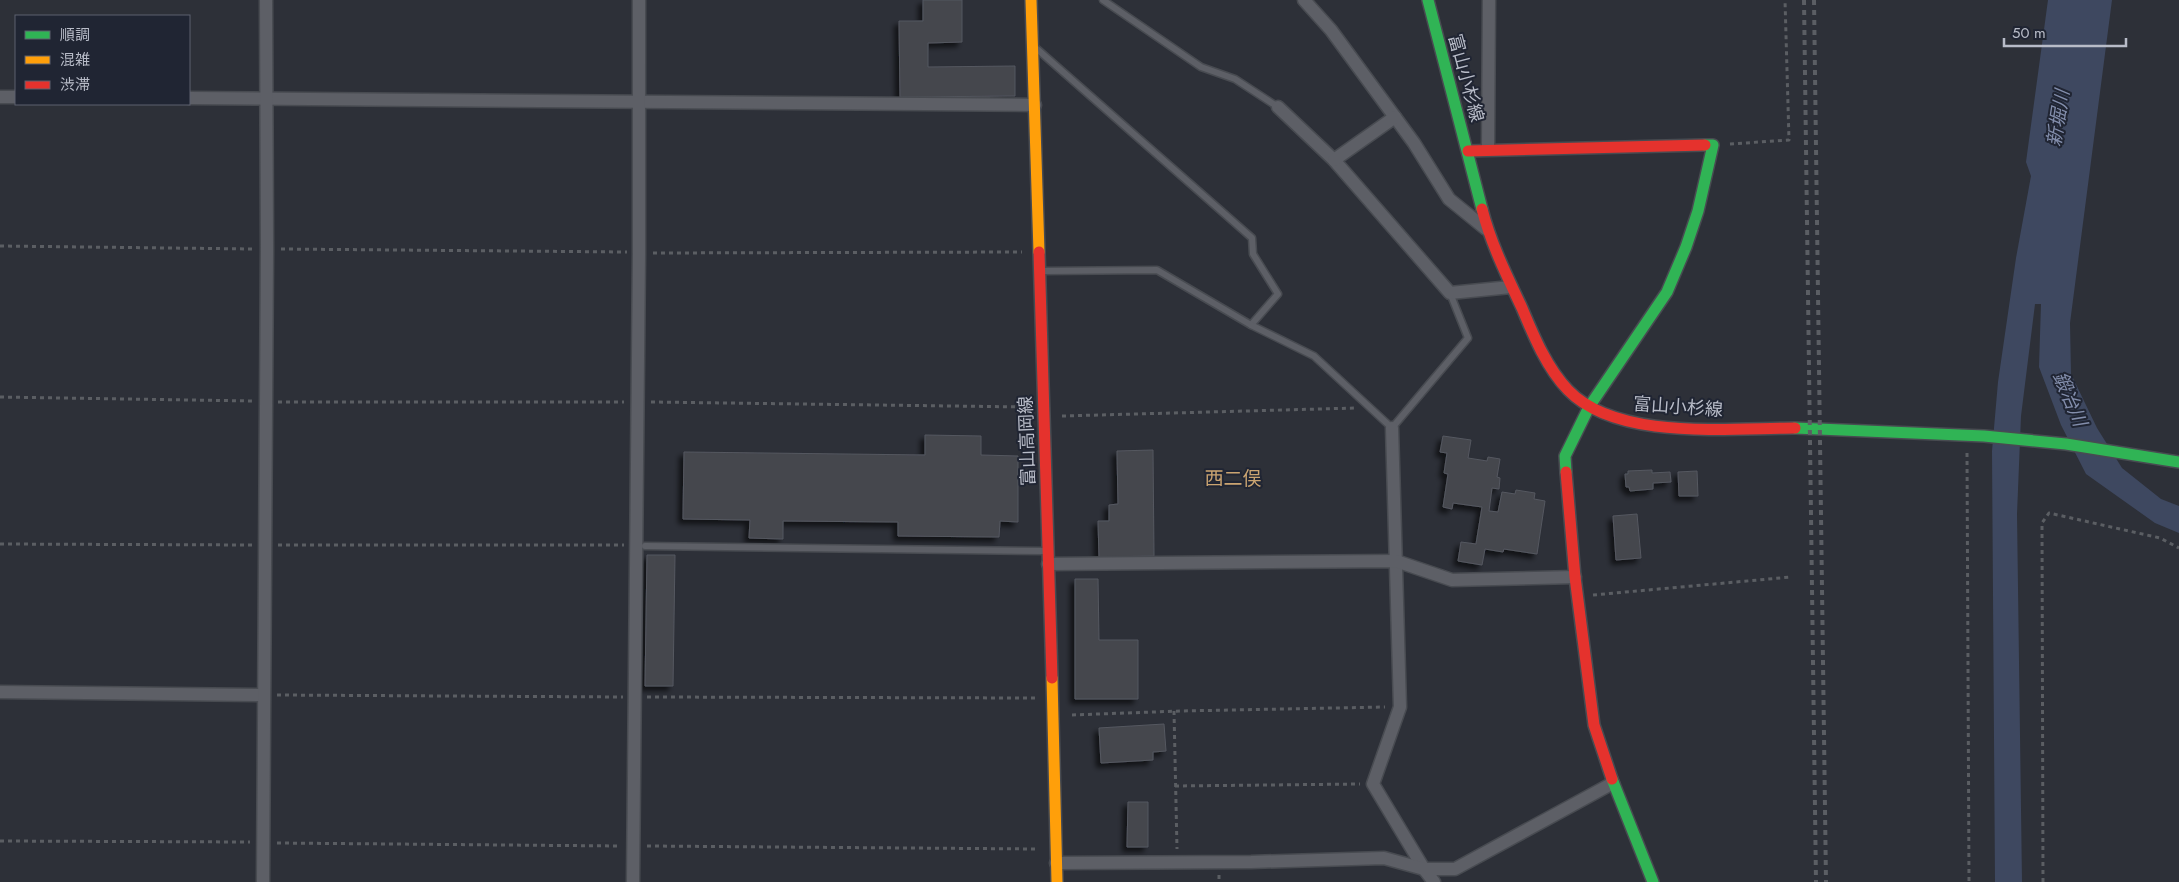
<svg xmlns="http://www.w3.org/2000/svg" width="2179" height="882" font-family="Jost,'Noto Sans JP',sans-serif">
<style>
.water{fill:#3e4860}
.building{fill:#44464d;stroke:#555860;filter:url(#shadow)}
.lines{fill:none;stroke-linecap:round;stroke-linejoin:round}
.lane-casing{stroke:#484b51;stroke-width:9}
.street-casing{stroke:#484b51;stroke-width:15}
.fast-casing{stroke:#484b51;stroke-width:14}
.slow-casing{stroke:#484b51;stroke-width:14}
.jam-casing{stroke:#484b51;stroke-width:14}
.path{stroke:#5b5e63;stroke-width:3;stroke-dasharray:4 4;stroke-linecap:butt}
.lane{stroke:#5d5f66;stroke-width:6}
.street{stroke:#5d5f66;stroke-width:12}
.fast{stroke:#30b455;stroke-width:11}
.slow{stroke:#ff9f0a;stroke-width:11}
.jam{stroke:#e5322d;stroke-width:11}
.rail{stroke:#5b5e64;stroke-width:4;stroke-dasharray:5 5;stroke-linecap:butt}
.labels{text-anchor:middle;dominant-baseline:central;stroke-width:4;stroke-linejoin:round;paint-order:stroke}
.street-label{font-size:18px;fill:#b8bcc8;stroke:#202533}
.water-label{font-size:19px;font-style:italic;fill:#838eac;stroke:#202533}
.neighbourhood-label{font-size:19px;fill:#caa471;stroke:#202533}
</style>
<defs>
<filter id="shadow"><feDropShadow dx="-4.5" dy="4.5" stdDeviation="2.5" flood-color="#0009"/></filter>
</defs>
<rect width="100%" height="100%" fill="#2d3038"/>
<path class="water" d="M2048,0H2112L2070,323L2071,374L2097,428L2122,468L2161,499L2179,506V533L2155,523L2086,474L2061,425L2039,367L2041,304H2035L2021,416L2017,514L2022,882H1995L1992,451L1998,382L2016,258L2031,176L2026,162Z"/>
<g class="building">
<path d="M923,0H962V42L928,43V67L1015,66V96L900,97L899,21H923Z"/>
<path d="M925,435L981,436V455L1018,456V522L1000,521L999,537L898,536V522L783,521V539L749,538L750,520L683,519L684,452L925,455Z"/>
<path d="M1443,436L1471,440L1468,458L1487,461L1488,457L1500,459L1497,477L1500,478L1499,489L1492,488L1489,511L1498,512L1502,492L1515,494L1516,490L1535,493L1534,499L1545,501L1537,554L1504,549L1503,552L1485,549L1482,565L1458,561L1461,542L1476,544L1482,507L1453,503L1452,509L1443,507L1448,474L1444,473L1447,453L1440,452Z"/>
<path d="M1153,450L1154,556L1099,557L1098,521H1109V505L1118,504L1117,451Z"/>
<path d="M1652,470V473L1670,472L1671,482L1653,483V489L1630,491L1629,487H1626L1625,474H1628V471Z"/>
<path d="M1697,471L1698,496H1679L1678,472Z"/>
<path d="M1637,514L1641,558L1616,560L1613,516Z"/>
<path d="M647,555H675L673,686H645Z"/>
<path d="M1075,579H1098L1099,640H1138V699H1075Z"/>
<path d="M1164,724L1166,751L1153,752V760L1101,763L1099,728Z"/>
<path d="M1128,802H1148V847H1127Z"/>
</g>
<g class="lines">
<g class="lane-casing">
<g id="lane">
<path d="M1103,0L1201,67L1235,79L1278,107"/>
<path d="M1037,49L1252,238L1253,254L1278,294L1251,325"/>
<path d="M1043,271L1157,270L1251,325L1314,356L1392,428L1468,338L1450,293"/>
<path d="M645,546L1044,551"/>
</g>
</g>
<g class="street-casing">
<g id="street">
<path d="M1304,0L1331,30L1414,143L1449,199L1486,229"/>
<path d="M0,97H16"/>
<path d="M189,98L1035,105"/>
<path d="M1278,107L1334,160L1450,293L1511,287"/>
<path d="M1488,149L1489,0"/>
<path d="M1334,160L1395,117"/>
<path d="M1392,428L1400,707L1373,784L1424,869L1434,882"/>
<path d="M1048,564L1396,561L1452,580L1575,577"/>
<path d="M0,692L263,695"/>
<path d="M1056,863L1251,862L1384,858L1424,869H1455L1613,783"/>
<path d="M263,882L267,249L266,0"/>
<path d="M633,882L639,253V0"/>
</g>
</g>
<g class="fast-casing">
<g id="fast">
<path d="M1428,0L1482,209"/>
<path d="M1795,428L1984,436L2066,444L2179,462"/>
<path d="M1566,472L1565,456L1589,407L1667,292L1686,247L1698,211L1713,145H1705"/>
<path d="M1612,779L1653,882"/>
</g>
</g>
<g class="slow-casing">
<g id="slow">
<path d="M1031,0L1039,252"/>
<path d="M1052,678L1057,882"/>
</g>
</g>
<g class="jam-casing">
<g id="jam">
<path d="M1468,151L1705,145"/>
<path d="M1482,209C1491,244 1507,276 1522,308C1534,337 1547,368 1568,390C1617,441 1729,428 1795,428"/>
<path d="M1039,252L1052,678"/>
<path d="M1566,472L1575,577L1594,725L1612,779"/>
</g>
</g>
<g class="path">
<path d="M1730,144L1789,140L1785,0"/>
<path d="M0,246L254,249"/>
<path d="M281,249L627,252"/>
<path d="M653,253L1022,252"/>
<path d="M0,397L252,401"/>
<path d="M278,402H624"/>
<path d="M651,402L1027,407"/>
<path d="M1062,416L1356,408"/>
<path d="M1967,453L1969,882"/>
<path d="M0,544L252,545"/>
<path d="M278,545H624"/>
<path d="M1593,595L1791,577"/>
<path d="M277,695L623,697"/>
<path d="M647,697L1035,698"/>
<path d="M1174,711L1177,849"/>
<path d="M1072,715L1180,711L1385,707"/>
<path d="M1175,786L1360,784"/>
<path d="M0,841L250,842"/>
<path d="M277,843L620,846"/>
<path d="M647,846L1038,849"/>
<path d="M1219,875V882"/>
<path d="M2043,882L2042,523L2049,513L2160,538L2179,548"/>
</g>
<use href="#lane" class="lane"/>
<use href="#street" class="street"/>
<use href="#fast" class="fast"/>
<use href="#slow" class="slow"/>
<use href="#jam" class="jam"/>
<g class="rail">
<path d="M1804,0L1816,882"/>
<path d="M1814,0L1826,882"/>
</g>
</g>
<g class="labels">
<g class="street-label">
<text transform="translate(1466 78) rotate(75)">富山小杉線</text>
<text transform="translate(1678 407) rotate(4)">富山小杉線</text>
<text transform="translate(1027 441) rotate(-92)">富山高岡線</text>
</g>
<g class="water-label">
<text transform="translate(2058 118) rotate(-81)">新堀川</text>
<text transform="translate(2070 399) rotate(67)">鍛冶川</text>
</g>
<g class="neighbourhood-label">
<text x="1233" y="478">西二俣</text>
</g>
</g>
<rect x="15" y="15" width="175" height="90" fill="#202533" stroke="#5d616f"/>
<rect x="25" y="31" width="25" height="8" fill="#30b455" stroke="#5d616f"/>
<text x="60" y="40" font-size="15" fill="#b8bcc8">順調</text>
<rect x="25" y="56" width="25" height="8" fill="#ff9f0a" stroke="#5d616f"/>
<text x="60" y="65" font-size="15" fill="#b8bcc8">混雑</text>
<rect x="25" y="81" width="25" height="8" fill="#e5322d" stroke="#5d616f"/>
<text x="60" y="90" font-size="15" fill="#b8bcc8">渋滞</text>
<path d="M2004 38v8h122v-8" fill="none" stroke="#b8bcc8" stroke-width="2.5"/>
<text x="2012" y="38" font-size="15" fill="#b8bcc8" stroke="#202533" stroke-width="4" paint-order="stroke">50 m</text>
</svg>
